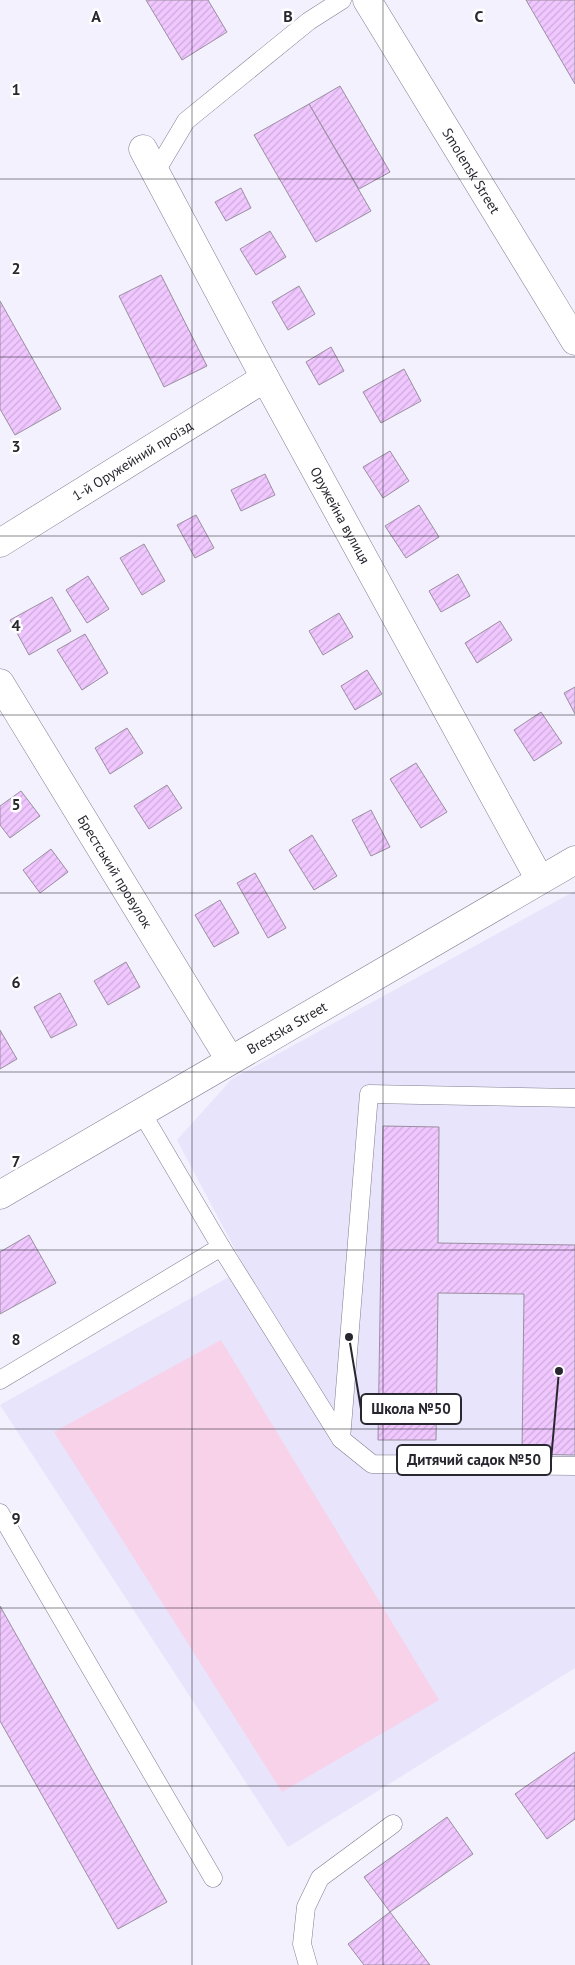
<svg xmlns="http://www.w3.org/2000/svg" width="575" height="1965" font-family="'PT Sans',sans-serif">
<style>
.built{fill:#e7e4fb}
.grass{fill:#f8d2e9}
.building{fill:url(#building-hatch);stroke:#9a8e9f}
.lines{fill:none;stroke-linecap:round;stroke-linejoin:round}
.service-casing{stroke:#807d90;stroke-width:19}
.minor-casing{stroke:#807d90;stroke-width:29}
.tertiary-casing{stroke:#807d90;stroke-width:29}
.service{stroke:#fff;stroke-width:18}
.minor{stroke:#fff;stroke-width:28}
.tertiary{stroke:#fff;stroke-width:28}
.grid{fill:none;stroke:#28272f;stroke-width:1;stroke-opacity:0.55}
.labels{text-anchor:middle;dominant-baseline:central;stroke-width:5;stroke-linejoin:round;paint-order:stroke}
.street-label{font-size:14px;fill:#28272f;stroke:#fff}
.grid-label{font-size:16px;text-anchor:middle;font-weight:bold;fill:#28272f;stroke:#fff;stroke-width:5;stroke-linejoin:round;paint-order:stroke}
.leader{fill:none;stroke:#28272f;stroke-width:2}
.callout-dot{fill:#28272f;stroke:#fff;stroke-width:2}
.callout{fill:#fff;stroke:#28272f;stroke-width:2}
.callout-label{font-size:15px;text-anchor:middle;font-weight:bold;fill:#28272f}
</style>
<defs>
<pattern id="building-hatch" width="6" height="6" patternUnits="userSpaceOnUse" patternTransform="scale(1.25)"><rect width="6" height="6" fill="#f0c7ff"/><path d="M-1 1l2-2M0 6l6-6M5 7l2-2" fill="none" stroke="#ceabdb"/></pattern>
</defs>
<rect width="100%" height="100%" fill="#f2f1fd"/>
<path class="built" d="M575,891V1668L288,1847L0,1405L245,1268L177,1140L232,1079Z"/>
<path class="grass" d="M221,1340L439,1700L282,1792L54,1432Z"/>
<g class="building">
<path d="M146,0H208L227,32L182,60Z"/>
<path d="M526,0H575V84Z"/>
<path d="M340,86L390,172L359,189L309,104Z"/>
<path d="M309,104L371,211L316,242L254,135Z"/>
<path d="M241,188L251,208L226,221L215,202Z"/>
<path d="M270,231L286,257L256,275L240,249Z"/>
<path d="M161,275L207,366L164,387L119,296Z"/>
<path d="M299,286L315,314L288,330L272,302Z"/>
<path d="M0,301L61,409L15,435L0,409Z"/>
<path d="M331,347L344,371L319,385L306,362Z"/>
<path d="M404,369L421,401L381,423L363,392Z"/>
<path d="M390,451L409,481L383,498L363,467Z"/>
<path d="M265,474L275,495L241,511L231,490Z"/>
<path d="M419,505L439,537L406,558L385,526Z"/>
<path d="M196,515L214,548L195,558L177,525Z"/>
<path d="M144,544L165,581L142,595L120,558Z"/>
<path d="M458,574L470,596L441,612L429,591Z"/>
<path d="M88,576L109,609L87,623L66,590Z"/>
<path d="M52,597L71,631L29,655L10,620Z"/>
<path d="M339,613L353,637L323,655L309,631Z"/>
<path d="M500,621L512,640L477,663L465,643Z"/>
<path d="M85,634L108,673L82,690L57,650Z"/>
<path d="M367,670L382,694L355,710L341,686Z"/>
<path d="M575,687V714L564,693Z"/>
<path d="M541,712L562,743L534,761L514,730Z"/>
<path d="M127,728L143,753L110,774L95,748Z"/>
<path d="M416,763L447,812L421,828L390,779Z"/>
<path d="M167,785L182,808L149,829L134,806Z"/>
<path d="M21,791L40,816L10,838L0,825V806Z"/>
<path d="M371,810L390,847L371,856L352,820Z"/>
<path d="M312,835L337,876L314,890L289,850Z"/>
<path d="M51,849L68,872L40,893L23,870Z"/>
<path d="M255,873L286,928L268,938L237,883Z"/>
<path d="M220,900L239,933L214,947L195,915Z"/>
<path d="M126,962L140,987L108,1005L94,981Z"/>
<path d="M60,993L77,1025L51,1038L34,1007Z"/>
<path d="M0,1030L17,1059L0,1069Z"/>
<path d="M383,1126L439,1127L438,1243L575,1245V1455L522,1454L524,1294L438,1293L436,1440H378Z"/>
<path d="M29,1235L56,1283L0,1314V1252Z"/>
<path d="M0,1606L167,1902L118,1929L0,1721Z"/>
<path d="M575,1752V1819L547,1839L515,1794Z"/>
<path d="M447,1817L473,1854L390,1912L364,1877Z"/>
<path d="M390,1912L430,1965H364L348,1944Z"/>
</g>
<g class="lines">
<g class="service-casing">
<g id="service">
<path d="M155,173L186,121L309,21L342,0"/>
<path d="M221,1247L341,1439L372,1464L575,1466"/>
<path d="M0,1380L221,1247L142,1113"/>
<path d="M341,1439L369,1094L575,1098"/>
<path d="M0,1513L213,1878"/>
<path d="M308,1965L302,1944L306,1907L320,1878L393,1824"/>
</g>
</g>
<g class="minor-casing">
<g id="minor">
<path id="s1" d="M143,149L265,378L540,880"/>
<path id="s2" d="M0,543L265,378"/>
<path id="s3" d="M0,683L230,1060"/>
<path id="s4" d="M0,1195L575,860"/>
</g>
</g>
<g class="tertiary-casing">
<g id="tertiary">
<path id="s5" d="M367,0L575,341"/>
</g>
</g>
<use href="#service" class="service"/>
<use href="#minor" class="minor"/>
<use href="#tertiary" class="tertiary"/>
</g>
<path class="grid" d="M192,0V1965M383,0V1965M0,179H575M0,357H575M0,536H575M0,715H575M0,893H575M0,1072H575M0,1250H575M0,1429H575M0,1608H575M0,1786H575"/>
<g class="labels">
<g class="street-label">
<text stroke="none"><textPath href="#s5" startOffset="200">Smolensk Street</textPath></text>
<text stroke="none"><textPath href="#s2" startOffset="156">1-й Оружейний проїзд</textPath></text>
<text stroke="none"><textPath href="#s1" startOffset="416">Оружейна вулиця</textPath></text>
<text stroke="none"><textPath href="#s3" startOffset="221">Брестський провулок</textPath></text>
<text stroke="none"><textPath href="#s4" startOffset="332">Brestska Street</textPath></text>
</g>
</g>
<g class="grid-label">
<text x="96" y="22">A</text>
<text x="288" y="22">B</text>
<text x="479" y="22">C</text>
<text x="16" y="95">1</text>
<text x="16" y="274">2</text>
<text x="16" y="452">3</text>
<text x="16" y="631">4</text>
<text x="16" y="810">5</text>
<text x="16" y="988">6</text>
<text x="16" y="1167">7</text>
<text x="16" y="1345">8</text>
<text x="16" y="1524">9</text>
</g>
<path class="leader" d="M349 1337L361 1409M559 1371L551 1460"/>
<g class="callout-dot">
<circle cx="349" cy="1337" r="5"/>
<circle cx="559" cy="1371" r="5"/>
</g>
<g class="callout">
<rect x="361" y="1394" width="100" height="30" rx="5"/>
<rect x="397" y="1445" width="154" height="30" rx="5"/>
</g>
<g class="callout-label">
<text x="411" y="1414">Школа №50</text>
<text x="474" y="1465">Дитячий садок №50</text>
</g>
</svg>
